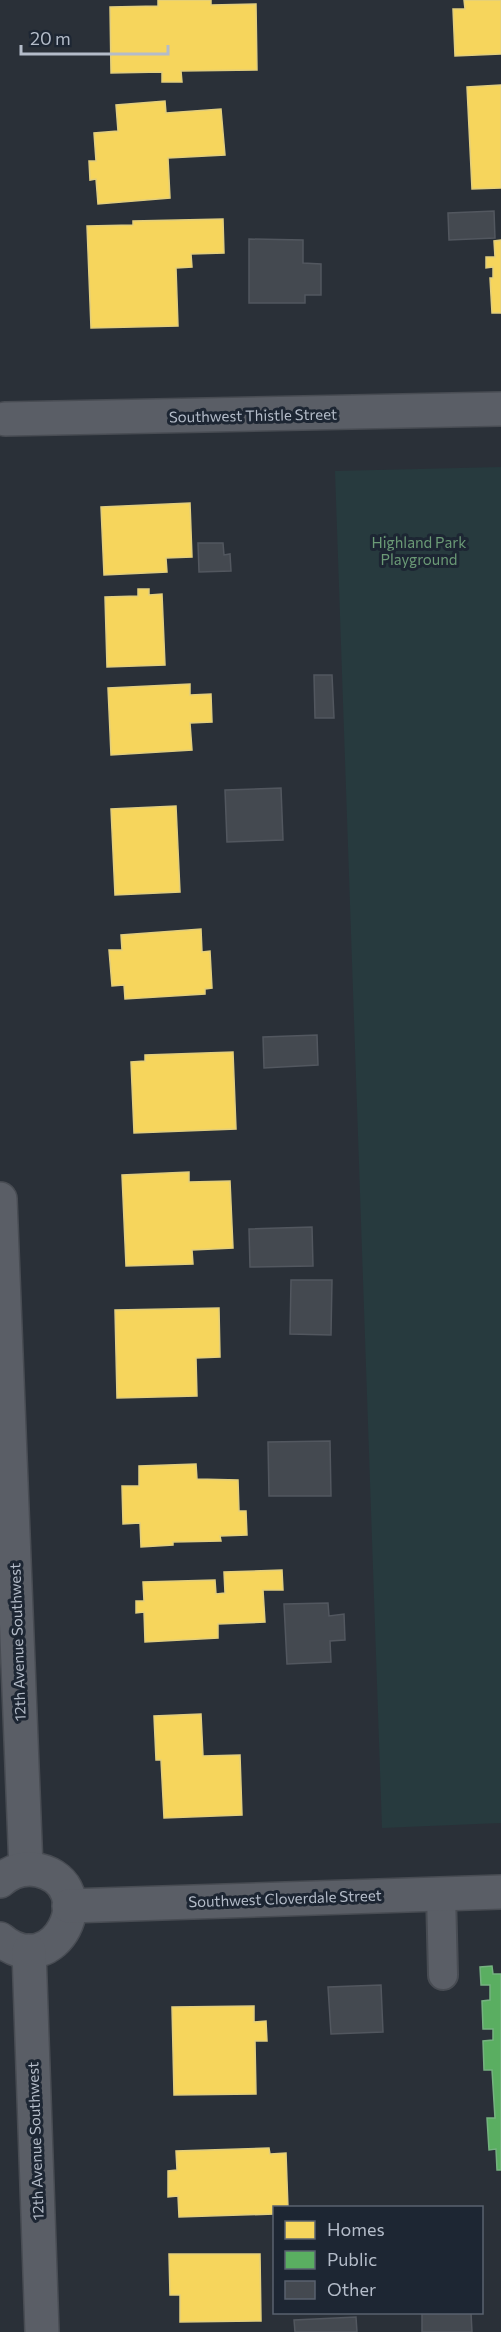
<svg xmlns="http://www.w3.org/2000/svg" width="501" height="2332" font-family="Commissioner,sans-serif">
<style>
.green{fill:#273a3e}
.homes{fill:#f6d55c;stroke:#e2ce7d;stroke-width:1.5}
.public{fill:#5aae61;stroke:#75b280;stroke-width:1.5}
.building{fill:#444950;stroke:#52575f;stroke-width:1.5}
.lines{fill:none;stroke-linecap:round;stroke-linejoin:round}
.service-casing{stroke:#484c53;stroke-width:32}
.minor-casing{stroke:#484c53;stroke-width:36}
.service{stroke:#5a5e66;stroke-width:28}
.minor{stroke:#5a5e66;stroke-width:33}
.labels{text-anchor:middle;dominant-baseline:central;stroke-width:6;stroke-linejoin:round;paint-order:stroke}
.street-label{font-size:15px;fill:#b4bcc9;stroke:#1d2633}
.park-label{font-size:15px;fill:#6b9a76;stroke:#1d2633}
</style>
<rect width="100%" height="100%" fill="#2a3038"/>
<path class="green" d="M501,467V1823L382,1828L335,471Z"/>
<g class="homes">
<path d="M158,0H211V5L256,4L257,70L181,71L182,82H162V72L111,73L110,7L158,6Z"/>
<path d="M464,0H501V54L455,56L453,9H465Z"/>
<path d="M501,85V188L472,189L467,87Z"/>
<path d="M165,101L166,113L221,109L225,155L168,158L170,198L98,204L96,179L90,180L89,161H96L94,133L118,131L116,105Z"/>
<path d="M223,219L224,253L191,254L192,267L176,268L178,326L91,328L87,226L133,225V221Z"/>
<path d="M501,240V313H492L490,278H493V267L486,268V257H495L494,241Z"/>
<path d="M190,503L192,557L166,558L167,572L104,575L101,507Z"/>
<path d="M138,589H149V595L162,594L165,665L107,667L105,597L138,596Z"/>
<path d="M190,684V695L211,694L212,722L190,723L192,750L111,755L108,688Z"/>
<path d="M176,806L180,892L115,895L111,809Z"/>
<path d="M201,929L202,952L210,951L212,988L205,989V994L125,999L124,985L112,986L109,950H122L121,935Z"/>
<path d="M233,1052L236,1129L134,1133L131,1062L145,1061V1055Z"/>
<path d="M189,1172V1182L230,1181L233,1248L192,1250L193,1264L126,1266L122,1175Z"/>
<path d="M219,1308L220,1357L196,1358L197,1396L117,1398L115,1310Z"/>
<path d="M196,1464L197,1479L238,1480L239,1511H246L247,1535L220,1536L221,1541L173,1542V1545L141,1547L140,1523L123,1524L122,1486H139V1466Z"/>
<path d="M282,1570L283,1590H263L265,1622L218,1624V1638L145,1642L144,1612L136,1613V1601H144L143,1582L215,1580L216,1594L225,1593L224,1572Z"/>
<path d="M201,1714L203,1756L240,1755L242,1815L164,1818L161,1760H156L154,1716Z"/>
<path d="M254,2006V2022L266,2021L267,2041H255L256,2094L174,2095L172,2007Z"/>
<path d="M269,2148L270,2154L286,2153L288,2208H274V2214L179,2217L178,2196L168,2197V2171L177,2170L176,2151Z"/>
<path d="M169,2254H260L261,2321L180,2322V2295H170Z"/>
</g>
<path class="public" d="M492,1966L493,1974H501V2170H497L496,2149L489,2150L487,2118H495L492,2070H484L483,2041L493,2040V2029H483L482,2001L490,2000V1985H481L480,1967Z"/>
<g class="building">
<path d="M494,211L495,238L449,240L448,213Z"/>
<path d="M249,239L303,240V263L321,264V295H305V303H249Z"/>
<path d="M198,543H223L224,555L230,554L231,571L199,572Z"/>
<path d="M314,675H332L334,718H315Z"/>
<path d="M281,788L283,840L227,842L225,790Z"/>
<path d="M317,1035L318,1065L264,1068L263,1037Z"/>
<path d="M312,1227L313,1266L250,1267L249,1229Z"/>
<path d="M291,1280H332L331,1335L290,1334Z"/>
<path d="M330,1441L331,1496H269L268,1442Z"/>
<path d="M328,1603L329,1616L344,1614L345,1640L330,1641L331,1662L287,1664L284,1604Z"/>
<path d="M381,1985L383,2032L331,2034L328,1987Z"/>
<path d="M422,2312H471L472,2332H422Z"/>
<path d="M356,2317L357,2332H295L294,2320Z"/>
</g>
<g class="lines">
<g class="service-casing">
<path id="service" d="M441,1894L443,1975"/>
</g>
<g class="minor-casing">
<g id="minor">
<path d="M5,419L501,409"/>
<path d="M0,1199L26,1869"/>
<path d="M0,1881C11,1871 23,1867 38,1870C104,1885 55,1986 0,1939"/>
<path d="M69,1906L501,1892"/>
<path d="M29,1951L42,2332"/>
</g>
</g>
<use href="#service" class="service"/>
<use href="#minor" class="minor"/>
</g>
<g class="labels">
<g class="street-label">
<text transform="translate(253 415) rotate(-1)">Southwest Thistle Street</text>
<text transform="translate(17 1642) rotate(-92)">12th Avenue Southwest</text>
<text transform="translate(285 1898) rotate(-2)">Southwest Cloverdale Street</text>
<text transform="translate(35 2141) rotate(-92)">12th Avenue Southwest</text>
</g>
<g class="park-label">
<text x="419" y="542">Highland Park<tspan x="419" dy="17">Playground</tspan></text>
</g>
</g>
<rect x="273" y="2206" width="210" height="108" fill="#1d2633" stroke="#59626f" stroke-width="1.5"/>
<rect x="285" y="2221" width="30" height="18" fill="#f6d55c" stroke="#59626f" stroke-width="1.5"/>
<text x="327" y="2236" font-size="18" fill="#b4bcc9">Homes</text>
<rect x="285" y="2251" width="30" height="18" fill="#5aae61" stroke="#59626f" stroke-width="1.5"/>
<text x="327" y="2266" font-size="18" fill="#b4bcc9">Public</text>
<rect x="285" y="2281" width="30" height="18" fill="#444950" stroke="#59626f" stroke-width="1.5"/>
<text x="327" y="2296" font-size="18" fill="#b4bcc9">Other</text>
<path d="M21 45v9h147v-9" fill="none" stroke="#b4bcc9" stroke-width="3"/>
<text x="30" y="45" font-size="18" fill="#b4bcc9" stroke="#1d2633" stroke-width="4.5" paint-order="stroke">20 m</text>
</svg>
